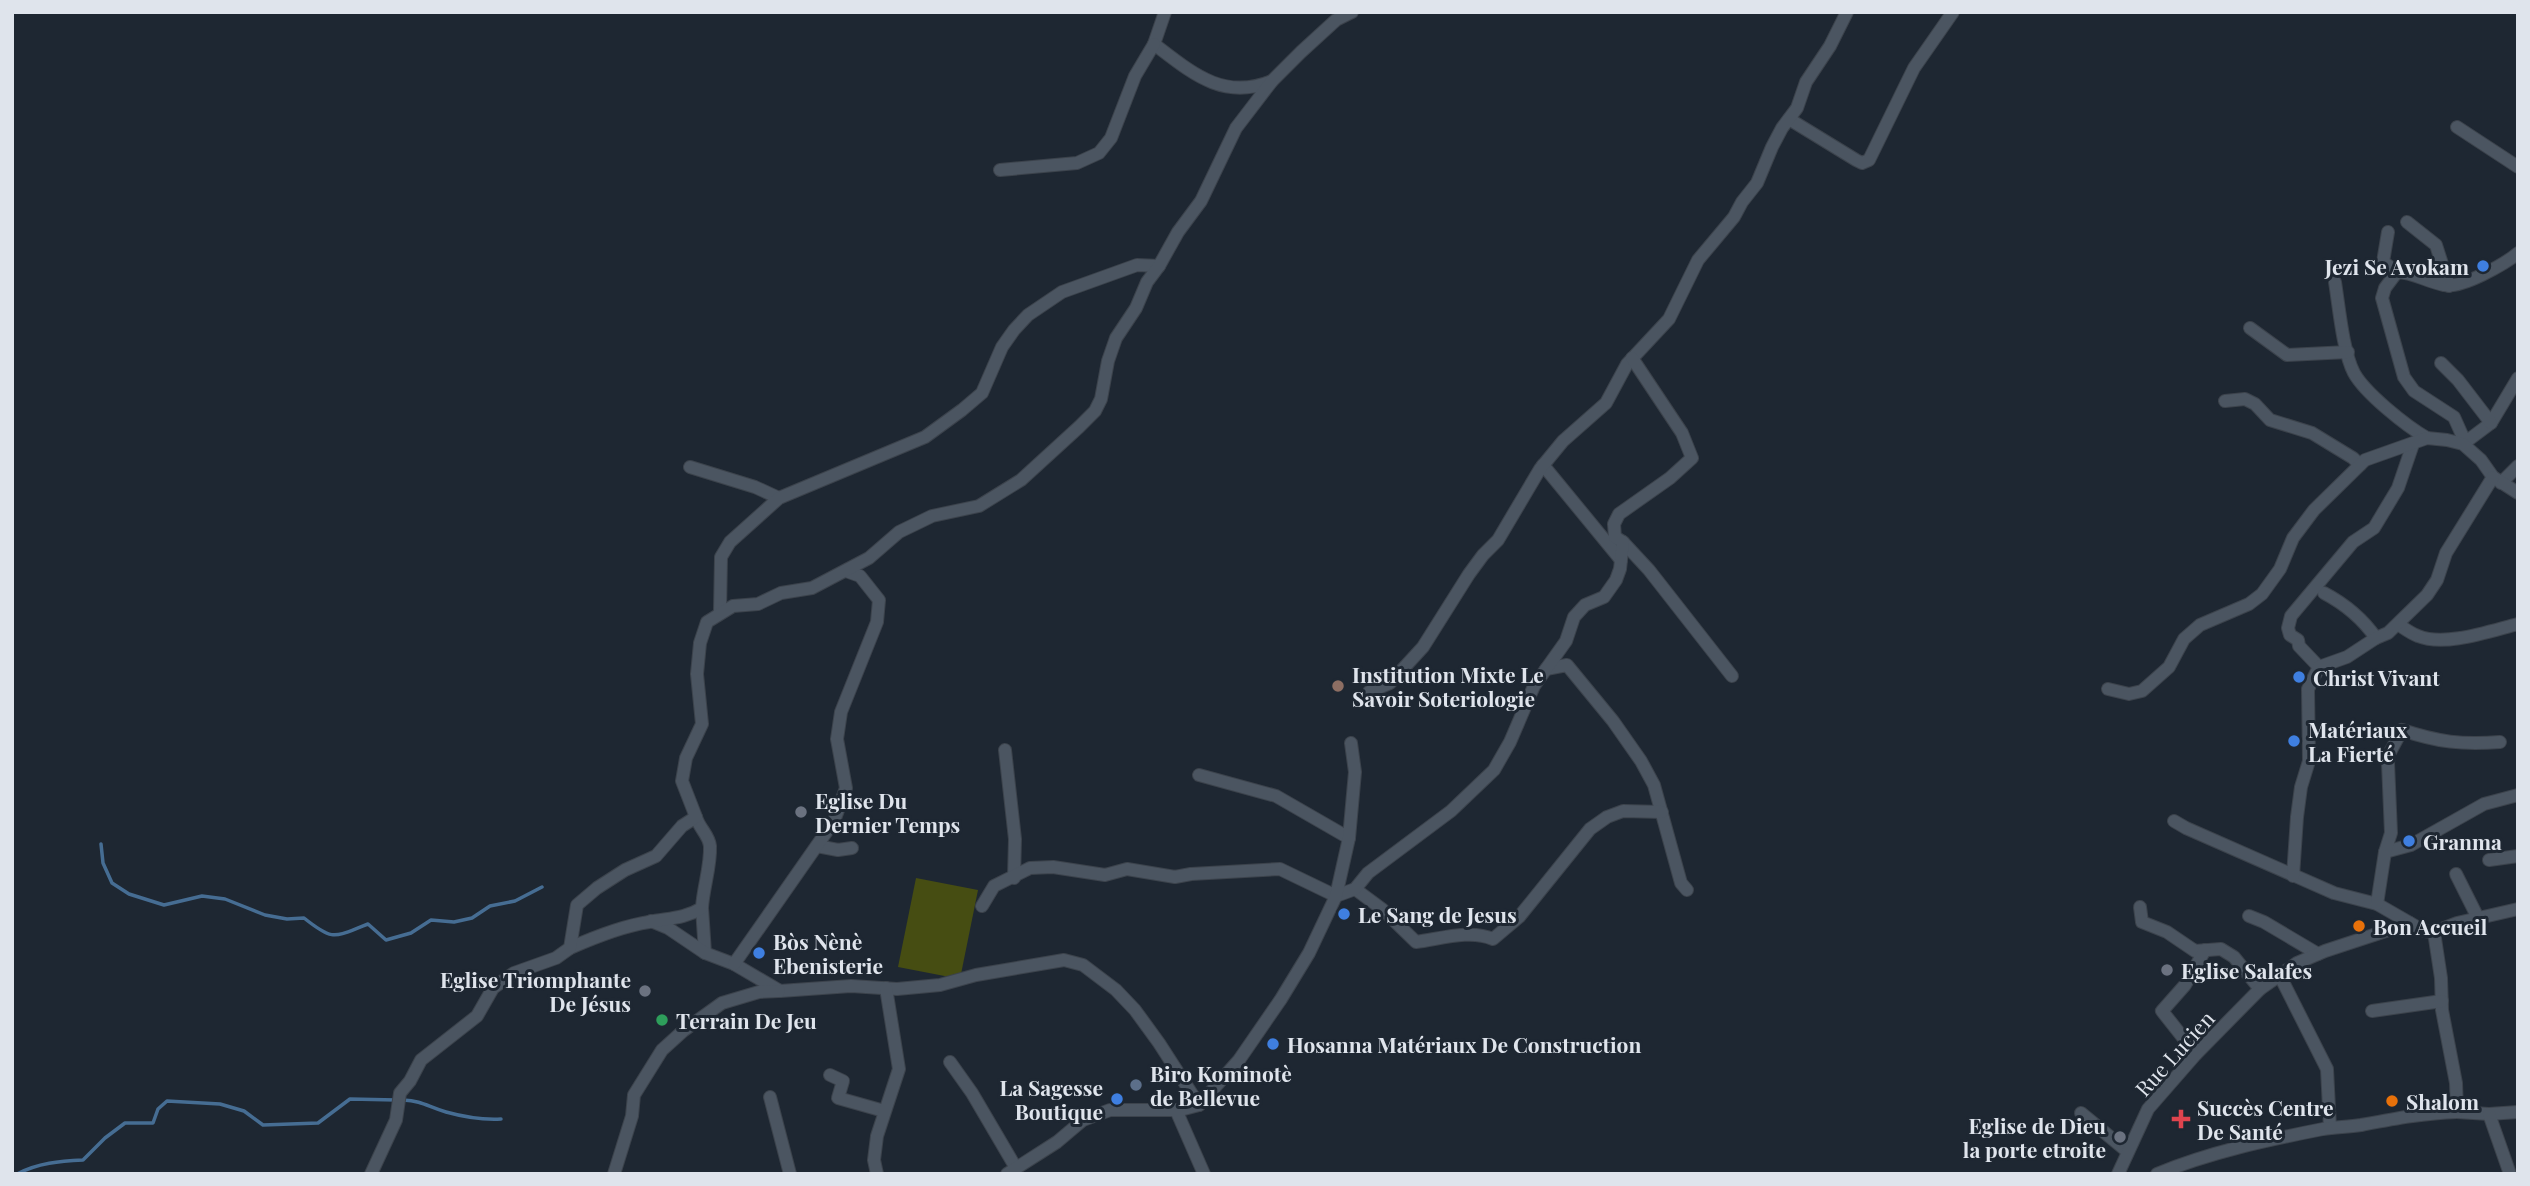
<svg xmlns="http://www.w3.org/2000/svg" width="2530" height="1186" font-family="'Playfair Display',serif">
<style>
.green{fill:#464d12}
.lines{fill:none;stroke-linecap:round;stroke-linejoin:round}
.stream{stroke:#466d93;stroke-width:3.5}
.minor-casing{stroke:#3c434c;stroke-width:14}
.minor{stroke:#4b5561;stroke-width:12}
.shop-dot{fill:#3f7fe0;stroke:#1e2732;stroke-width:2.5}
.education-dot{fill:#8d6e63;stroke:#1e2732;stroke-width:2.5}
.worship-dot{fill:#6b7280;stroke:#1e2732;stroke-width:2.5}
.food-dot{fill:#e8710a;stroke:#1e2732;stroke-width:2.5}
.leisure-dot{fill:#2e9e5b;stroke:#1e2732;stroke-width:2.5}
.service-dot{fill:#5c6f8a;stroke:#1e2732;stroke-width:2.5}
.health-dot{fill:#e0444e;stroke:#1e2732;stroke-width:2.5}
.labels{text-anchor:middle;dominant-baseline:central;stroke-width:6;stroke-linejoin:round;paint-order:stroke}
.poi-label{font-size:21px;font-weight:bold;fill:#dfe4ec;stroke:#1e2732;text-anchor:start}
.street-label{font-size:21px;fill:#dfe4ec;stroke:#1e2732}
</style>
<rect width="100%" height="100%" fill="#1e2732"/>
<path class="green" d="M916,878L978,890L960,979L898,967Z"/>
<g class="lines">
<g class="stream">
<path d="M101,844L103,863L112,883L129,894L164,905L202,896L225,899L265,915L287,919L304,918C334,942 334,937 368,924L386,940L411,933L431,920L454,922L472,918L490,906L515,901L542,887"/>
<path d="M403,1100C423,1101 428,1107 446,1112C464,1117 482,1120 501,1119"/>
<path d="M17,1174C38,1163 60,1161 83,1160L105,1138L125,1123H153L158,1109L167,1101L220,1104L244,1111L263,1125L318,1123L350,1099L396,1100"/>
</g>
<g class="minor-casing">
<g id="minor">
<path d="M1165,12L1154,44C1192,73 1223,101 1272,81"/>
<path d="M1789,119L1856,160L1862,163L1869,160L1914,68L1953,12"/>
<path d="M2457,127L2518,167"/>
<path d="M1000,170L1077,163L1099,153L1111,138L1135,76L1154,44"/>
<path d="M2407,222L2436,245L2449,286"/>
<path d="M2388,232L2383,262L2397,272"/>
<path d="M2518,253C2505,264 2461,289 2444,285C2427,282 2413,272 2397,272L2385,288L2382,298L2404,377L2414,391L2454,417L2462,435L2463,444L2491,423L2518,378"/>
<path d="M2335,282C2339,307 2343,352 2354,373C2365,393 2406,426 2427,438"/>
<path d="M2250,328L2287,355L2348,352"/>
<path d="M2441,363L2458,380L2491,423"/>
<path d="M2225,401L2245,399L2255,404L2270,420L2312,433L2353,458L2360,465"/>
<path d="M1543,465L1621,560"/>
<path d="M690,467L755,487L779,498"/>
<path d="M2501,483L2518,466"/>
<path d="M1623,542L1649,570L1732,676"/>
<path d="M2324,593C2345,604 2362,618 2376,638"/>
<path d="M720,612L721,557L730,542L779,498L925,437L962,410L982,393L1002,347L1014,330L1028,315L1062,292L1137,265L1159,266"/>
<path d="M2399,625C2405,629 2412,634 2418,636C2445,647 2490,631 2518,624"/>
<path d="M2319,667L2299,646L2298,640L2290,635L2288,628L2291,616L2353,542L2374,528L2398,488L2413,444"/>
<path d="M1546,669L1567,665L1613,721L1641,761L1654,785L1681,883L1687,890"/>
<path d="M2108,689L2129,694L2142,691L2169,667L2184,639L2200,625L2249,604L2262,594L2280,569L2293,538L2314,510L2365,460L2427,438L2447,440L2463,444L2481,460L2493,477L2518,493"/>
<path d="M1369,692L1390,683L1423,647L1469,574L1483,555L1498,540L1540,469L1563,441L1606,403L1627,364L1669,319L1698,260L1734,217L1742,202L1757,183L1772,147L1782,128L1797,108L1806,82L1830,46L1847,12"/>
<path d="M1005,750L1015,839L1014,878"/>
<path d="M1199,775L1276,796L1349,838"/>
<path d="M2174,821L2186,828L2334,893L2377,904L2410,923"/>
<path d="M817,846L838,850L852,848"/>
<path d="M2385,852L2411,845L2484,804L2518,795"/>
<path d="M2489,860L2518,856"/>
<path d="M2456,874L2478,918"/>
<path d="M2293,876L2297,817L2301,787L2309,761L2308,689L2319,667L2347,657L2376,638L2388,633L2427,595L2437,580L2446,553L2493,477"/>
<path d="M1355,889L1382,909L1416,942C1440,939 1470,929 1493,939L1519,917L1590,829L1607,817L1623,811L1662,812"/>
<path d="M2377,904L2385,852L2391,833L2388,763L2389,754L2402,730C2438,742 2462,745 2500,742"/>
<path d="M982,906L994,886L1030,868L1053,867L1105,875L1127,869L1175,877L1191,874L1280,869L1336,896L1355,889L1368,873L1451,811L1494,770L1510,742L1534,686L1566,641L1574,617L1585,605L1604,597L1616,580L1620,569L1623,542L1615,537L1614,524L1619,514L1670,478L1692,458L1682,433L1632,358"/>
<path d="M2140,907L2142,922L2167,932L2195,951L2221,949L2234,957L2260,989"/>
<path d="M702,908L705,953"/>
<path d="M2249,916L2264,922L2318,954"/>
<path d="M651,921L668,928L705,953L734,964L780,991L851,986L897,989L940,985L976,975L1064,960L1083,965L1116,990L1135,1010L1159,1043L1199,1105"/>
<path d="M2434,932L2441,978L2442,1010L2456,1083L2457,1112L2489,1114L2518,1112"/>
<path d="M570,948C595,937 622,926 649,922C669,918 684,919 702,908C703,888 711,866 710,846C709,835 699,828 696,817"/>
<path d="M734,964L834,821L846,788L837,739L841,712L877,622L879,600L860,576L846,571"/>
<path d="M2279,974L2327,1069L2330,1128"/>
<path d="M2372,1011L2442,1001"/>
<path d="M2196,1054L2162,1011L2185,985L2205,950"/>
<path d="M950,1062L972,1093L1016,1168"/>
<path d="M830,1075L843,1081L838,1098L884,1111"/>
<path d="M770,1097L790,1174"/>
<path d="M1176,1110L1204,1174"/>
<path d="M2081,1113L2127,1151"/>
<path d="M2489,1114L2510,1174"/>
<path d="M371,1174L396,1120L400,1093L410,1081L421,1060L477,1016L493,988L514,973L556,958L570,948L577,905L597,888L625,870L656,856L682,826L696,817L682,781L686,758L702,724L697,674L700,643L707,622L733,606L758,604L781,593L812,588L869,558L899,532L932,516L979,506L1021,480L1079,427L1095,411L1101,399L1108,361L1116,338L1136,308L1147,282L1159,266L1178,232L1201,201L1236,128L1272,81L1301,52L1336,20L1352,12"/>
<path d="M614,1174L632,1116L634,1095L662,1050L683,1031L722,1003L759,992L779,991"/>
<path d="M877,1174L874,1160L877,1136L899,1069L886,988"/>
<path d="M1007,1174L1057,1142L1083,1120L1110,1110H1180L1199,1105L1239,1060L1281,999L1309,953L1336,896L1349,838L1355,772L1351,743"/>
<path d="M2118,1174L2148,1109L2196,1054L2260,989L2297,963L2325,951L2410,923L2424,931L2434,932L2457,923L2518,909"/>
<path d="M2157,1174C2210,1152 2267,1140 2323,1129C2336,1127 2348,1127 2361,1125C2393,1119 2424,1113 2457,1112"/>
</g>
</g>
<use href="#minor" class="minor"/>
</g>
<g class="shop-dot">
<circle cx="2483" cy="266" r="7"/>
<circle cx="2299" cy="677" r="7"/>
<circle cx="2294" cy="741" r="7"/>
<circle cx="2409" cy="841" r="7"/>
<circle cx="1344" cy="914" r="7"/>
<circle cx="759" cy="953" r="7"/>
<circle cx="1273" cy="1044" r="7"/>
<circle cx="1117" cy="1099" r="7"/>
</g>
<circle class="education-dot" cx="1338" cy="686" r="7"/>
<g class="worship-dot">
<circle cx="801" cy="812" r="7"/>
<circle cx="2167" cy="970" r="7"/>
<circle cx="645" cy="991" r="7"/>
<circle cx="2120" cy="1137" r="7"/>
</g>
<g class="food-dot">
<circle cx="2359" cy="926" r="7"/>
<circle cx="2392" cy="1101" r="7"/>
</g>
<circle class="leisure-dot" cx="662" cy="1020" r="7"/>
<circle class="service-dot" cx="1136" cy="1085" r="7"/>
<path class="health-dot" d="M2177.5 1108.5h7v7h7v7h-7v7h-7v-7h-7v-7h7z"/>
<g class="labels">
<g class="poi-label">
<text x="2469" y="266" text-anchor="end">Jezi Se Avokam</text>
<text x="1352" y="674">Institution Mixte Le<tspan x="1352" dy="24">Savoir Soteriologie</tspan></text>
<text x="2313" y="677">Christ Vivant</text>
<text x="2308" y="729">Matériaux<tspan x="2308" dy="24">La Fierté</tspan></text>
<text x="815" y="800">Eglise Du<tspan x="815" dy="24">Dernier Temps</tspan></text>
<text x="2423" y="841">Granma</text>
<text x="1358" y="914">Le Sang de Jesus</text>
<text x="2373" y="926">Bon Accueil</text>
<text x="773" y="941">Bòs Nènè<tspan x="773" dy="24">Ebenisterie</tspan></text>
<text x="2181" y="970">Eglise Salafes</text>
<text x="631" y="979" text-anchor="end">Eglise Triomphante<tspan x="631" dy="24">De Jésus</tspan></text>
<text x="676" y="1020">Terrain De Jeu</text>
<text x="1287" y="1044">Hosanna Matériaux De Construction</text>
<text x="1150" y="1073">Biro Kominotè<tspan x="1150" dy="24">de Bellevue</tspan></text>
<text x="1103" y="1087" text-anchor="end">La Sagesse<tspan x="1103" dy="24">Boutique</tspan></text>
<text x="2406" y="1101">Shalom</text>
<text x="2197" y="1107">Succès Centre<tspan x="2197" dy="24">De Santé</tspan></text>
<text x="2106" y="1125" text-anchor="end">Eglise de Dieu<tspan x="2106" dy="24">la porte etroite</tspan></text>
</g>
<g class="street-label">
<text transform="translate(2174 1053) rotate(-48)">Rue Lucien</text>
</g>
</g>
<rect width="2530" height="1186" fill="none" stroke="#dfe4ec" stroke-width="28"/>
</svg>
